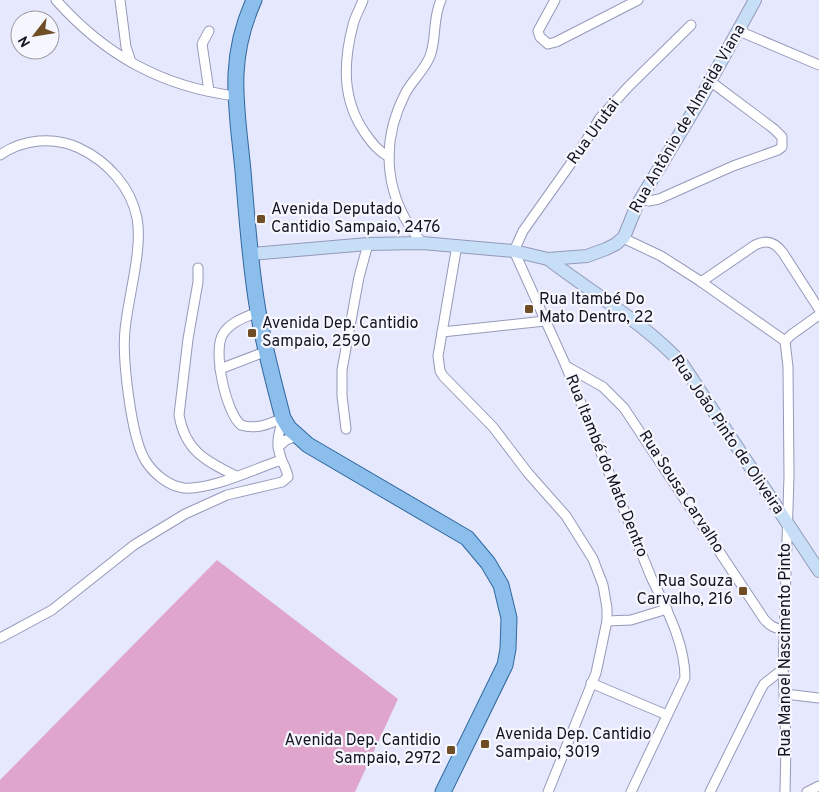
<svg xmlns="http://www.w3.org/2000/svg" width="819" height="792" font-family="Overpass,sans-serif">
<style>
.green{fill:#dfa5cc}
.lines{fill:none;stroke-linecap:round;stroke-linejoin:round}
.street-casing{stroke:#9599b9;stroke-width:11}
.secondary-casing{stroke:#9599b9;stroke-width:14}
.primary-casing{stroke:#30679d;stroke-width:17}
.street{stroke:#fff;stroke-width:9}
.secondary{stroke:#c6dff6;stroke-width:12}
.primary{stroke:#8cbeec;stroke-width:15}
.poi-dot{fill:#6f4e25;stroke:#f6f7fe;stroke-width:2}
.labels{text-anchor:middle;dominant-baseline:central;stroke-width:4.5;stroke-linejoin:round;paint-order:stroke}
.street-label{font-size:16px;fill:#131420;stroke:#f6f7fe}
.poi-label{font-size:16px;fill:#131420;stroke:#f6f7fe;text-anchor:start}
</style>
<rect width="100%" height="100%" fill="#e6e9fe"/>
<path class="green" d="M217,560L398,699L355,792H0V780Z"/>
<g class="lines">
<g class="street-casing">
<g id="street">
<path d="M56,0C105,55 162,87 236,96"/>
<path d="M120,0L126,47L131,62"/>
<path d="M363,0C360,9 355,16 353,25C343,63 342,100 365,133C372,143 378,151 389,157"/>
<path d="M555,0L538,31L540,37L548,44L556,42L638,0"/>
<path d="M209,31L202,44L209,91"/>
<path d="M739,31L819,65"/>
<path d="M0,155C23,139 54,136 79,148C107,161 131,187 137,218C143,249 128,297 125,330C122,358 131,436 145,460C153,473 168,486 184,488C212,490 254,469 281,460"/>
<path d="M640,199L649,201L659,199L733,166L778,150L782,147V137L774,129L710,81"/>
<path d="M623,238L661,256L700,281L785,341"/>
<path d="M422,243C385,199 379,145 405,94C412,80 425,70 430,56C437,38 432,20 441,0"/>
<path d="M457,245L438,356L440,371L443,376L493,427L528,473L566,516L593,559L603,585L607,608V621L596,673L548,792"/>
<path d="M198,268V282L188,339L179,415C185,451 206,461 236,476"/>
<path d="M701,282L755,245C767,239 775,242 783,253L819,309"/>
<path d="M258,312C246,317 230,322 223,334C212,350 226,413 241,425C256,430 269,424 283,418"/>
<path d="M442,332L545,321"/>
<path d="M785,341L791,335L819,315"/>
<path d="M566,366L603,387L624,408L764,619C770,626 775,629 784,629"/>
<path d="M220,369L267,351"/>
<path d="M346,429L342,396V370L359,277L368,244"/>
<path d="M278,447L286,440L297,436"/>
<path d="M607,621L631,620L667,609"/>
<path d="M0,638L52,610L134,545L185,514L227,495L282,482L288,477C287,470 283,464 281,458C275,442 279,434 283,418"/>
<path d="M591,683L667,715"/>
<path d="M785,694L819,698"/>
<path d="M631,792L685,678C685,643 666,608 651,577L566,366L514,251L523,231L579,152L600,118L628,87L691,25"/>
<path d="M710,792L760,691L764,684L783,669"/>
<path d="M785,792L786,745L783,669L789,476L788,367L785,341"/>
<path d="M807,792L819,786"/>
</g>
</g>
<g class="secondary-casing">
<g id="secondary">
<path d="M250,254L368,244L422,243L514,251L548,259L587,256L606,249L616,244L624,237L637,205L697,105L755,0"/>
<path d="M548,259C592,293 646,324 683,365L819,571"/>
</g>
</g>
<g class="primary-casing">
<path id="primary" d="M254,0C226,62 237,107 243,171C247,218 250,265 258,311C264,347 274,383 283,418L289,428L308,445L467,538L488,563L501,585L509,618L508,649L505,665L443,792"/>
</g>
<use href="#street" class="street"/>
<use href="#secondary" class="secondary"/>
<use href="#primary" class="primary"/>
</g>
<g class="poi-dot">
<rect x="256" y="214" width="10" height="10" rx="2.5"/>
<rect x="524" y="304" width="10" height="10" rx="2.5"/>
<rect x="247" y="328" width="10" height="10" rx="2.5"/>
<rect x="738" y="586" width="10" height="10" rx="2.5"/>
<rect x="480" y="739" width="10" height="10" rx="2.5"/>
<rect x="446" y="745" width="10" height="10" rx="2.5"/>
</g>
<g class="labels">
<g class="street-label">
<text transform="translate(688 119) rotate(-60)">Rua Antônio de Almeida Viana</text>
<text transform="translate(594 132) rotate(-54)">Rua Urutai</text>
<text transform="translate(727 435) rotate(56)">Rua João Pinto de Oliveira</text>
<text transform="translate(606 466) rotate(68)">Rua Itambé do Mato Dentro</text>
<text transform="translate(681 492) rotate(57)">Rua Sousa Carvalho</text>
<text transform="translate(786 650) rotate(-90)">Rua Manoel Nascimento Pinto</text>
</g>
<g class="poi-label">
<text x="271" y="210">Avenida Deputado<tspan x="271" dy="18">Cantidio Sampaio, 2476</tspan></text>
<text x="539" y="300">Rua Itambé Do<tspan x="539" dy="18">Mato Dentro, 22</tspan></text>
<text x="262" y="324">Avenida Dep. Cantidio<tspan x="262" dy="18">Sampaio, 2590</tspan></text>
<text x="733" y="582" text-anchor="end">Rua Souza<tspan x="733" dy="18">Carvalho, 216</tspan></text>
<text x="495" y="735">Avenida Dep. Cantidio<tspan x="495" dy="18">Sampaio, 3019</tspan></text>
<text x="441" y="741" text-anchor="end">Avenida Dep. Cantidio<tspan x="441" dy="18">Sampaio, 2972</tspan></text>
</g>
</g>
<g transform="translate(35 35) rotate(239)"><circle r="24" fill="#f6f7fe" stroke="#9b9ca5"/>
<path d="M0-4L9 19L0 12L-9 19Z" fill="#6f4e25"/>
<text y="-8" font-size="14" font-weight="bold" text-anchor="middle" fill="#131420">N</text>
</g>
</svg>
